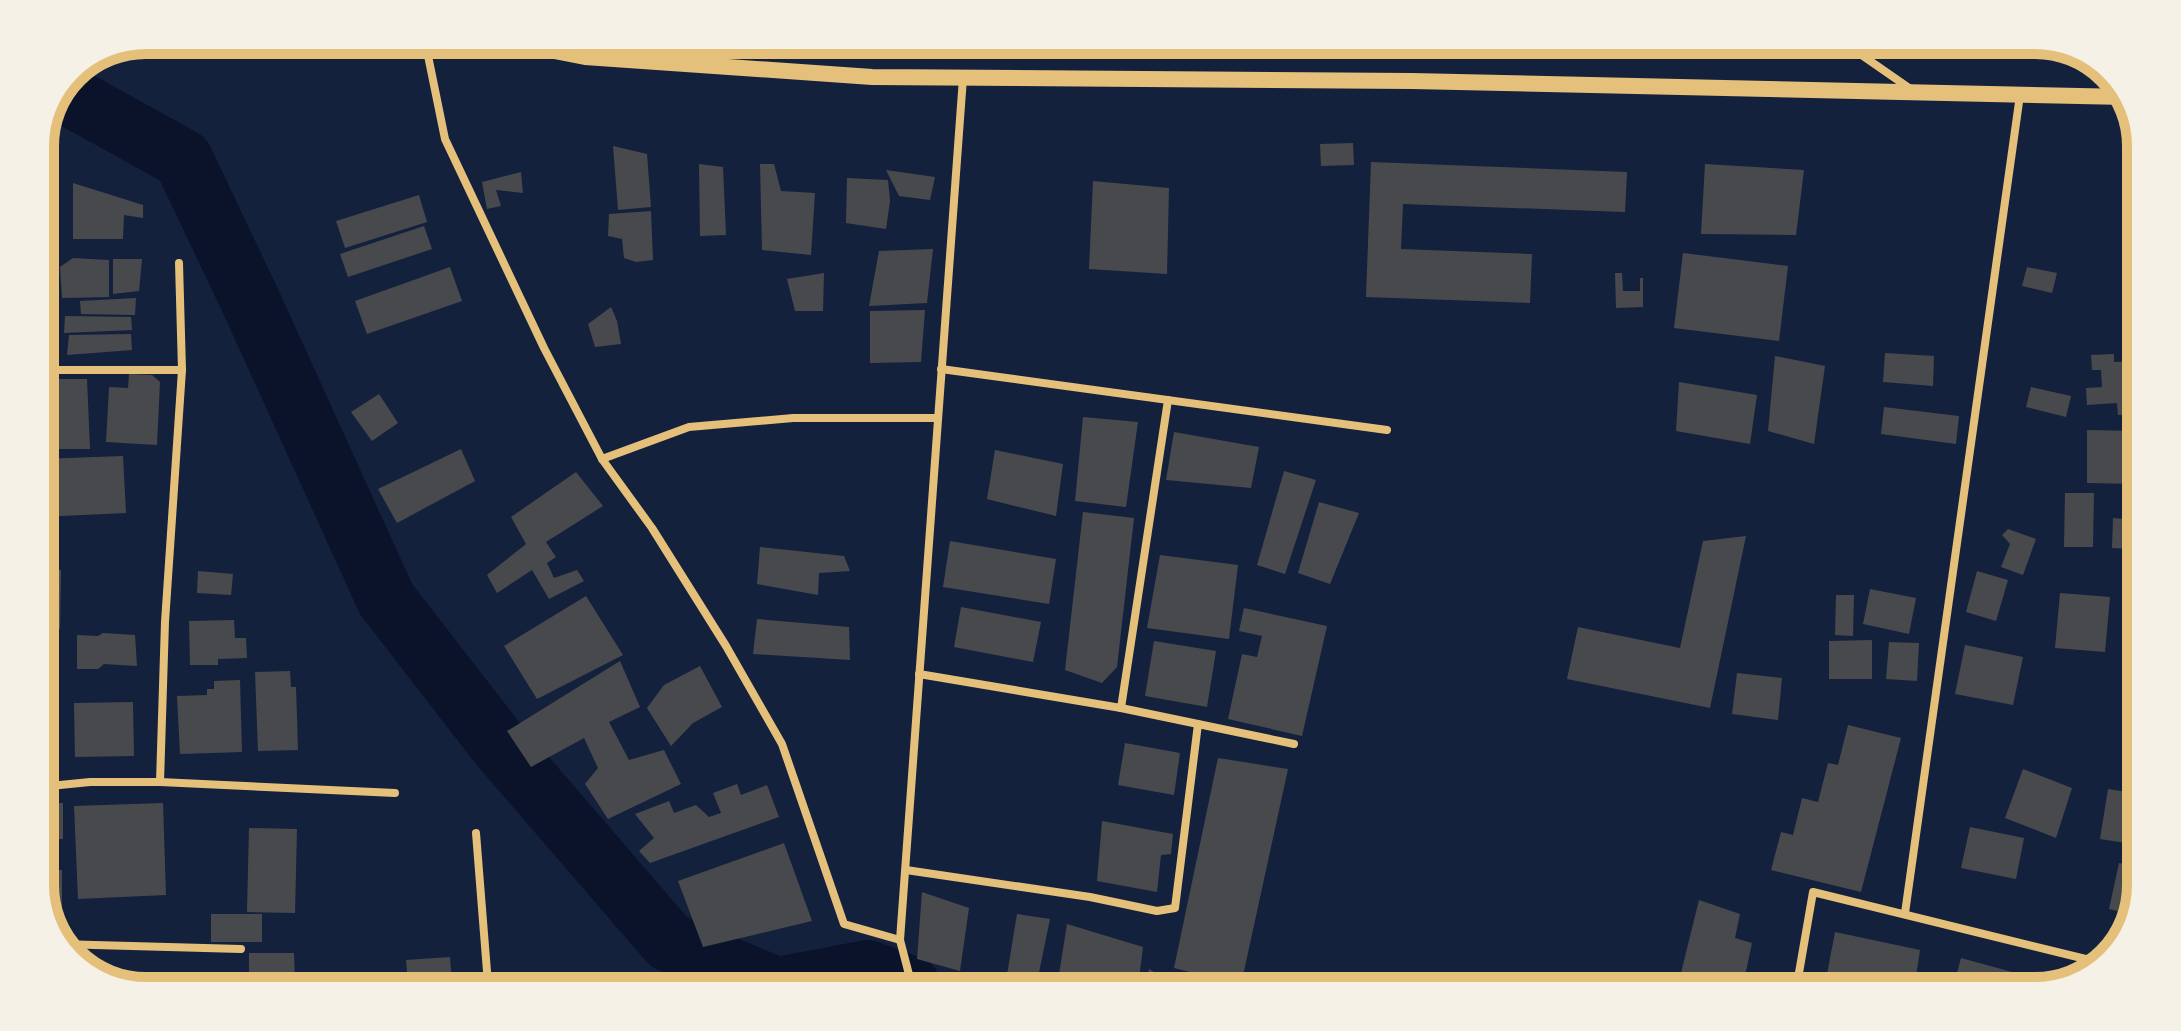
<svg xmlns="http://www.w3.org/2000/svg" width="2181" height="1031" font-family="'Asap Condensed',sans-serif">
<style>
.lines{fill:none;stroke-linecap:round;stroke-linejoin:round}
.river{stroke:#0b132b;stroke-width:60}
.building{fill:#48494c}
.minor{stroke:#e5c07b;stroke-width:8}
.secondary{stroke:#e5c07b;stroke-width:16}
.rim{fill:none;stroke:#e5c07b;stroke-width:10}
</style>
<rect width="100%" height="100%" fill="#14213d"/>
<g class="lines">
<g class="river">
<path d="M62,92L183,159L250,300L386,599L499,745L669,942L774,986"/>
<path d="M783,986L868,970L911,986"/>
</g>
</g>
<g class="building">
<path d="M1353,143L1354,165L1321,166L1320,144Z"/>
<path d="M613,146L647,154L651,207L618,210Z"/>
<path d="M1371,162L1627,172L1625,212L1403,204L1401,249L1532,254L1530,303L1366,297Z"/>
<path d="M699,164L723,167L726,235L700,236Z"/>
<path d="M760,164H774L781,191L815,193L811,255L762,250Z"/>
<path d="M1705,164L1804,170L1796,235L1701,234Z"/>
<path d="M2139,166L2141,167L2140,263L2124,261Z"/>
<path d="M886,170L935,177L930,200L899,196Z"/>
<path d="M521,172L523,193L496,190L501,206L487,209L482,182Z"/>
<path d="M847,178L888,180L890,201L886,229L846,223Z"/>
<path d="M1093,181L1169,188L1167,274L1089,269Z"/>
<path d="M73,183L143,205V218L124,215L123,239H73Z"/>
<path d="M40,191H43L45,236L40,237Z"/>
<path d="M419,195L427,222L345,248L336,221Z"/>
<path d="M651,211L653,260L636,262L624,258L622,239L608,236L609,214Z"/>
<path d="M424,226L432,249L348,277L340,254Z"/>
<path d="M40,241H48L46,271L40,270Z"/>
<path d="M933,249L927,303L869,306L879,251Z"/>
<path d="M1683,253L1788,266L1779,341L1674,328Z"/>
<path d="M73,258L109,260V297L62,298L60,267Z"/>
<path d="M113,259H142L139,291L113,294Z"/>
<path d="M450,267L462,301L367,334L355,301Z"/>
<path d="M2027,267L2057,273L2052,293L2022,286Z"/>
<path d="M824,273L823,311H795L787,279Z"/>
<path d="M1615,273H1622L1623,291H1640V278H1643V307L1616,308Z"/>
<path d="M40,295H51L54,326L49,333L50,354H40Z"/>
<path d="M136,298L135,315L81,314L80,301Z"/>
<path d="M611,307L617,321L621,344L595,347L588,324Z"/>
<path d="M925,310L921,362L870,363V311Z"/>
<path d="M65,316L131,317L132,330L64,333Z"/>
<path d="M131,334L132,350L67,355L69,335Z"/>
<path d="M1885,353L1934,356L1933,386L1883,382Z"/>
<path d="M2114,354V362L2139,361L2138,414L2118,415L2117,403L2087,405L2086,388L2102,387L2101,370H2092L2091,355Z"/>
<path d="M1775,356L1825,366L1814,444L1768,431Z"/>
<path d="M129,374L152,375L160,382L157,445L106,442L109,387L128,388Z"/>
<path d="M40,379H87L90,449H40Z"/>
<path d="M1679,382L1757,395L1750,444L1676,431Z"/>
<path d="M2031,387L2071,396L2066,417L2026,407Z"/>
<path d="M379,394L398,423L372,441L351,412Z"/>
<path d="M1884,407L1959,416L1956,444L1881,434Z"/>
<path d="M1083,417L1138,422L1126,507L1075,501Z"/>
<path d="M2087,430L2138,431L2137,484L2087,483Z"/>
<path d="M1174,432L1259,447L1251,488L1166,480Z"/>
<path d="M461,449L475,481L397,523L378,489Z"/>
<path d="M995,450L1063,464L1056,516L987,499Z"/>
<path d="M123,456L126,513L40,517V459Z"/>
<path d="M1284,471L1316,480L1285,574L1257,565Z"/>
<path d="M576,472L603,506L546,542L556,557L547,563L554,578L577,570L584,581L549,599L532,570L497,593L487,575L526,544L511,517Z"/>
<path d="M2065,493H2094L2093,547H2064Z"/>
<path d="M1319,502L1359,513L1330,584L1298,573Z"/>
<path d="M1083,512L1134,518L1117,667L1102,683L1065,670Z"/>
<path d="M2113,518L2135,520L2133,549L2112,548Z"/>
<path d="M2008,529L2036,539L2023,575L2001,567L2010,544L2002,535Z"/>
<path d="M1746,536L1710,708L1567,679L1578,627L1680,648L1703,541Z"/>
<path d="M950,541L1056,559L1049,604L943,587Z"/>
<path d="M760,547L844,556L850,571L819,573L818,595L757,584Z"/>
<path d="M1160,555L1238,565L1229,639L1147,628Z"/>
<path d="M40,569L61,570L60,629L40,628Z"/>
<path d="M198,571L233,574L231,595L197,593Z"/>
<path d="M1977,571L2008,580L1996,621L1966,612Z"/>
<path d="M1870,589L1916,598L1909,634L1863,624Z"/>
<path d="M2060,593L2110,597L2105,652L2055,648Z"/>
<path d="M1836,595H1854L1853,636L1835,635Z"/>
<path d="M586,596L623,655L537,699L504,646Z"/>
<path d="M961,607L1041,622L1033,662L954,647Z"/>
<path d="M1244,608L1327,626L1302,736L1228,719L1242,654L1257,657L1262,636L1239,631Z"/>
<path d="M757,619L849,627L850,660L753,654Z"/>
<path d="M234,620L235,638H246L247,658L218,659V665H190L189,621Z"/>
<path d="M103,633L135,635L137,666L104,664L98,669H77V635L98,636Z"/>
<path d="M40,640L59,641L57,678L40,677Z"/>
<path d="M1872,640V679H1829V641Z"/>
<path d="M1154,641L1216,651L1207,707L1145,696Z"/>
<path d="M1889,642L1919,643L1917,681L1886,679Z"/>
<path d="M1965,645L2023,657L2013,705L1955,694Z"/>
<path d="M620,661L640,707L609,722L629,760L664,750L681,784L608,819L585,784L598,768L584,738L531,767L507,731Z"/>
<path d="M700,666L722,707L693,723L671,746L647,708L664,685Z"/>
<path d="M290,671L291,687H296L298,750L258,751L255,672Z"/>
<path d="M1737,673L1782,678L1778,720L1732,714Z"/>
<path d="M240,680L242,752L180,754L177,696L207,695V689H214V681Z"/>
<rect x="40" y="702" width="17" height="64"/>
<path d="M133,702L134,756L75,757L74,703Z"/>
<path d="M1848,725L1901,738L1861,892L1771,870L1781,832L1793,835L1802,798L1818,802L1828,763L1838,765Z"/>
<path d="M1125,743L1180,753L1174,795L1118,785Z"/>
<path d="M1218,758L1288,769L1241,985L1174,968Z"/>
<path d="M2023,769L2072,788L2056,838L2005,818Z"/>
<path d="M737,784L741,795L767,785L779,817L650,863L639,851L654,838L635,814L669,801L674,813L696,805L709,817L721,813L713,793Z"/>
<path d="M2108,789L2134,793L2132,844L2100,839Z"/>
<path d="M40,803H63V839L40,840Z"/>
<path d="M163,803L166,895L78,899L74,806Z"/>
<path d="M1102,821L1173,834L1171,854L1161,855L1157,892L1097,881Z"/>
<path d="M1970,827L2024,838L2016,879L1961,868Z"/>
<path d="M249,828L297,829L295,913L247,912Z"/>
<path d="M784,843L812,921L703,947L678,881Z"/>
<path d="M2119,863L2133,866V915L2109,909Z"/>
<path d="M40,869L62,870V914L48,915L40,892Z"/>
<path d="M922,892L969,908L960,971L917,959Z"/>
<path d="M1699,900L1740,914L1735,938L1752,943L1742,990L1677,989Z"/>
<rect x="211" y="914" width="51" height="28"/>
<path d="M1017,914L1050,919L1036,987H1005Z"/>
<path d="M1067,924L1143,947L1138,987H1057Z"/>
<path d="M1835,932L1920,950L1914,990H1824Z"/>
<path d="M249,953H294L295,984L249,983Z"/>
<path d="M450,957L452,984H408L406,960Z"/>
<path d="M1961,958L2045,981L2043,988L2035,991H1952Z"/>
<path d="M1149,969L1170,982V987H1146Z"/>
<rect x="331" y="980" width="35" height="4"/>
</g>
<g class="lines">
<g class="minor">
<path d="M425,41L445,139L544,348L602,459L652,528L726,646L782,744L844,924L900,940"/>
<path d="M1850,47L1912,90"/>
<path d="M941,369L1387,430"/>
<path d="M40,370H182"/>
<path d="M602,459L689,427L793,418H937"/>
<path d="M919,674L1121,708L1294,744"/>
<path d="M1121,708L1168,400"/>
<path d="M160,782L165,622L182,370L179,263"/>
<path d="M40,787L90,782H160L395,793"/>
<path d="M476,833L488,984"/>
<path d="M906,870L1090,897L1157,911L1175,908L1198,724"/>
<path d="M1905,913L2020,95"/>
<path d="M58,944L241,949"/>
<path d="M912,986L900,940L963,78"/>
<path d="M1796,990L1813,892L2102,963"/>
</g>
<path class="secondary" d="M509,42L585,57L872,77L1412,81L2126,97"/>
</g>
<path d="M0 0H2181V1031H0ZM146 54H2035A92 92 0 0 1 2127 146V885A92 92 0 0 1 2035 977H146A92 92 0 0 1 54 885V146A92 92 0 0 1 146 54Z" fill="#f6f1e7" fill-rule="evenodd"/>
<path class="rim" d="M146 54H2035A92 92 0 0 1 2127 146V885A92 92 0 0 1 2035 977H146A92 92 0 0 1 54 885V146A92 92 0 0 1 146 54Z"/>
</svg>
